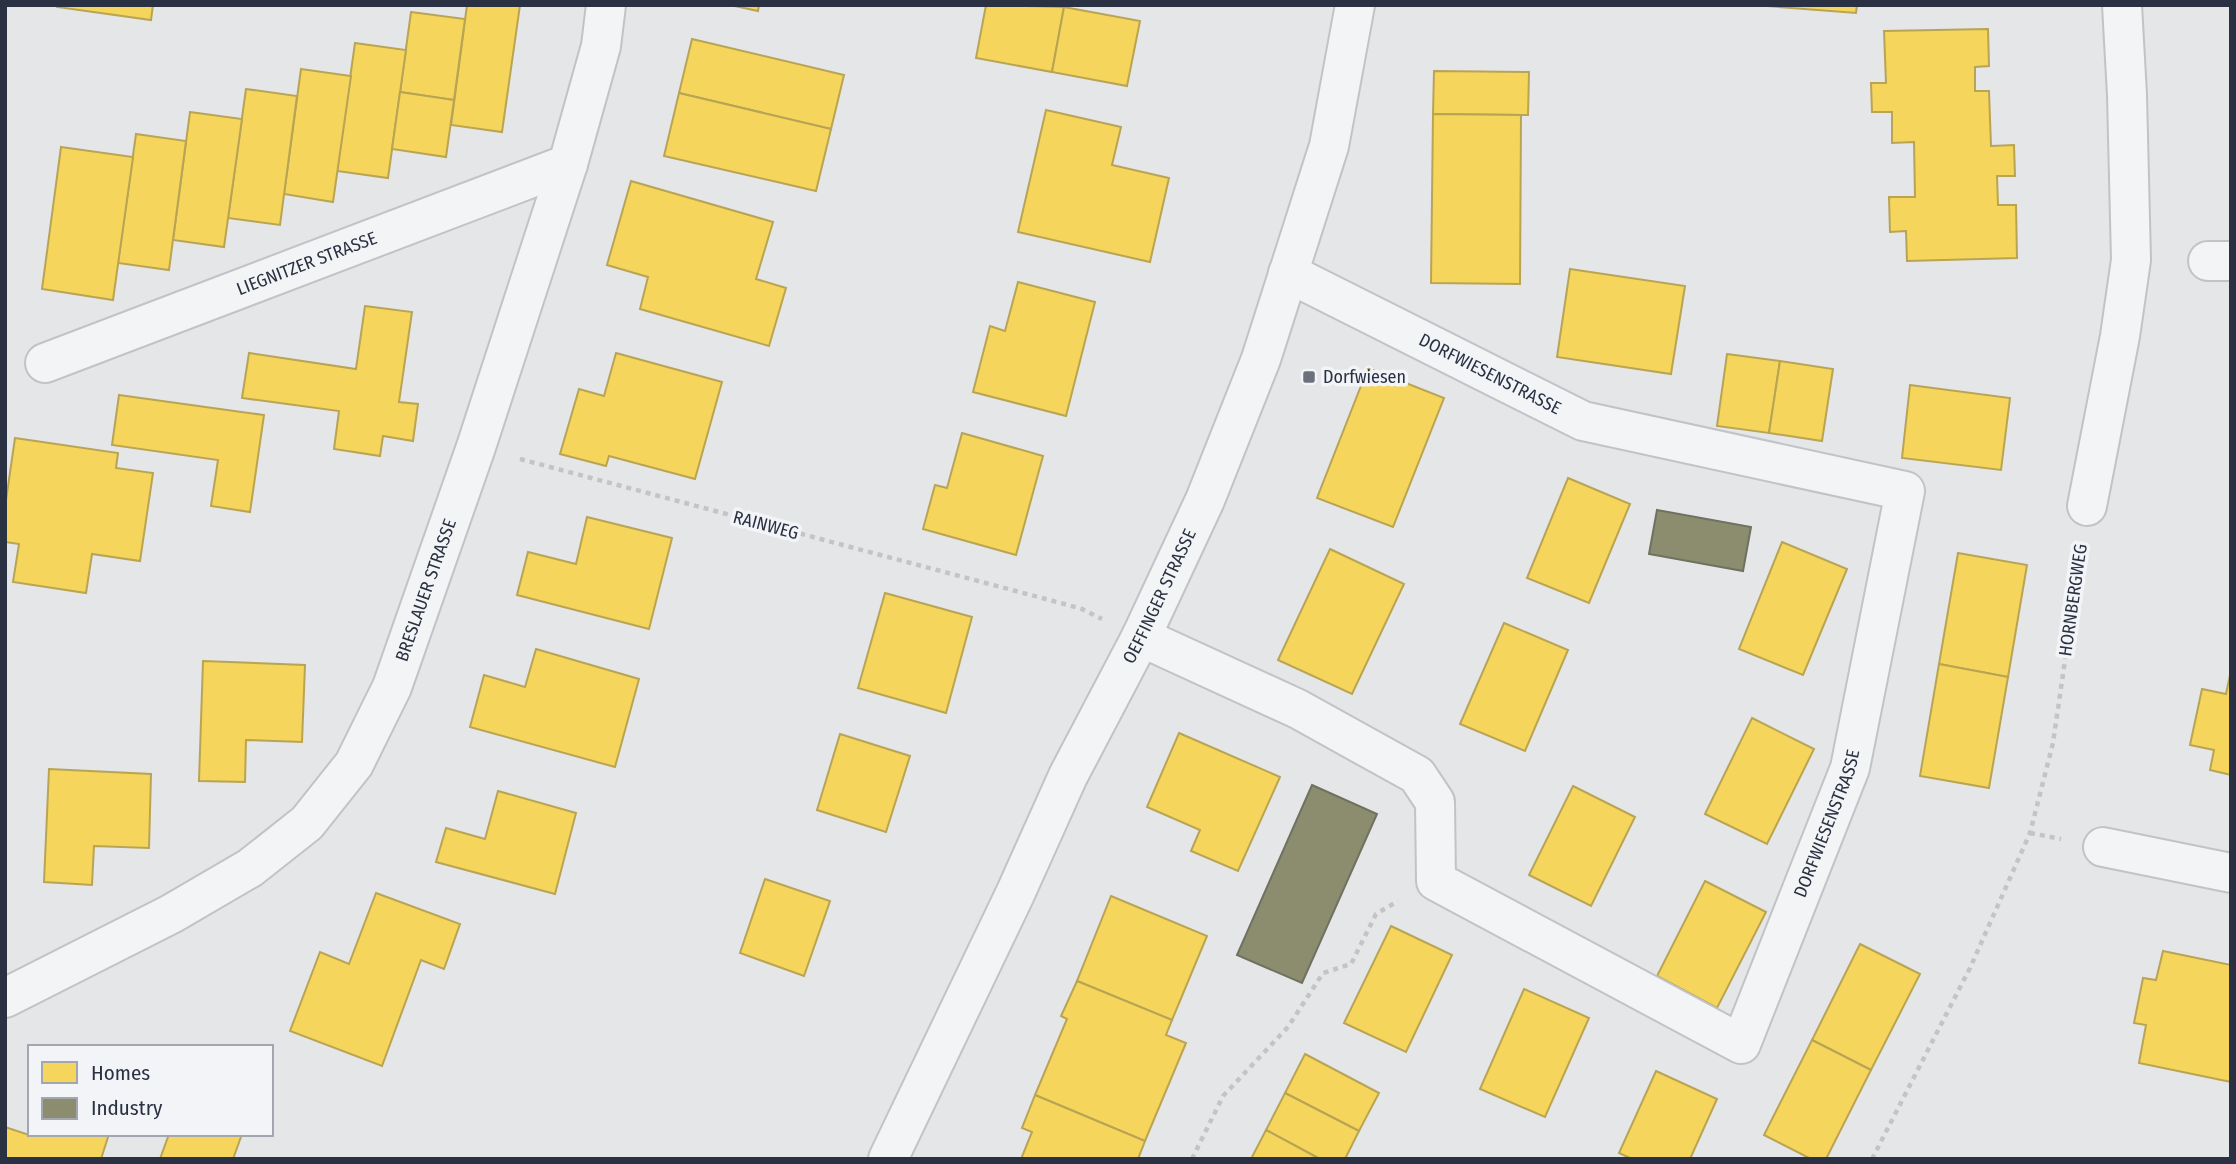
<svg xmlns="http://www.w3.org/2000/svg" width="2236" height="1164" font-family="'Fira Sans Condensed',sans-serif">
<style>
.homes{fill:#f6d55c;stroke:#b9a454;stroke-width:2}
.industry{fill:#8c8c6e;stroke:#6f7161;stroke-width:2}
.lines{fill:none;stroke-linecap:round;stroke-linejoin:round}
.minor-casing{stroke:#c1c3c6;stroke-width:42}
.tertiary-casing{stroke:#c1c3c6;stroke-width:42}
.path{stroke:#c3c4c8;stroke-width:4.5;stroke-dasharray:5 5;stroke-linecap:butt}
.minor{stroke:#f3f4f5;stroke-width:38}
.tertiary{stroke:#f3f4f5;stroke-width:38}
.poi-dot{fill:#6b707c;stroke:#f2f4f8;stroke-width:2.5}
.labels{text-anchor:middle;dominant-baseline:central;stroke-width:7;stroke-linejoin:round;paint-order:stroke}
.street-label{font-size:18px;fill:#2a3142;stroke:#f2f4f8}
.poi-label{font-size:18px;fill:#2a3142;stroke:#f2f4f8;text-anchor:start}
</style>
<rect width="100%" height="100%" fill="#e4e6e8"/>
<g class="homes">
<path d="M57,5H153L151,20L57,7Z"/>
<path d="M467,5H520L502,132L451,125Z"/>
<path d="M730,5H759L758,11Z"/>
<path d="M986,5L1064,7L1052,72L976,58Z"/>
<path d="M1754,5H1857L1856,13Z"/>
<path d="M1064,7L1140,21L1127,86L1052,72Z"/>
<path d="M411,12L465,19L454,100L400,92Z"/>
<path d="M1988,29L1989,66L1975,67V91H1989L1991,146L2014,145L2015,176H1997L1998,205H2016L2017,258L1907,261L1906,231L1890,232L1889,197H1915L1914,142L1892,143V112H1872L1871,83H1886L1884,31Z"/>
<path d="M692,39L844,75L831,129L679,93Z"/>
<path d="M355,43L406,50L388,178L337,171Z"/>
<path d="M301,69L351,76L333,202L284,194Z"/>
<path d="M1434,71L1529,72L1528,115L1433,114Z"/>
<path d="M246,89L297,96L280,225L228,218Z"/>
<path d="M400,92L454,100L446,157L392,149Z"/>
<path d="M679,93L831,129L816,191L664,156Z"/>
<path d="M1046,110L1121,127L1112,165L1169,178L1150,262L1018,232Z"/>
<path d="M190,112L242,119L224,247L173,240Z"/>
<path d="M1433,114L1521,115L1520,284L1431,283Z"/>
<path d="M136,134L186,141L169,270L118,263Z"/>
<path d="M61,147L133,157L113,300L42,289Z"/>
<path d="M631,181L773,222L756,279L786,288L769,346L640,309L648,277L607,265Z"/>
<path d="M1570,269L1685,286L1671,374L1557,357Z"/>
<path d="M1018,282L1095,302L1066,416L973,392L990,326L1005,331Z"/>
<path d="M365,306L412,312L399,402L418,404L413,441L383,436L380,456L334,449L339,411L242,398L249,353L356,369Z"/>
<path d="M616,353L722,382L695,479L609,456L606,466L560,454L579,389L604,396Z"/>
<path d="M1727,354L1780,361L1769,433L1717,426Z"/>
<path d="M1780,361L1833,369L1822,441L1769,433Z"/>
<path d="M1368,368L1444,398L1393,527L1317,498Z"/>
<path d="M1910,385L2010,398L2001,470L1902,458Z"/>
<path d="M119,395L264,415L250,512L211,506L218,460L112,445Z"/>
<path d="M962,433L1043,456L1016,555L923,529L935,485L947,488Z"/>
<path d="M15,438L118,453L116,468L153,473L140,561L92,554L86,593L13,582L19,544L5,542V507Z"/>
<path d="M1568,478L1630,504L1589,603L1527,578Z"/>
<path d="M587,517L672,538L649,629L517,595L528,552L576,564Z"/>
<path d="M1782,542L1847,569L1803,675L1739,649Z"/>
<path d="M1330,549L1404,584L1352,694L1278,660Z"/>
<path d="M1958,553L2027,565L2008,677L1939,664Z"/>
<path d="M885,593L972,617L946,713L858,688Z"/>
<path d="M1504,623L1568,650L1525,751L1460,724Z"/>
<path d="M536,649L639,679L615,767L470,727L484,675L525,687Z"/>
<path d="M203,661L305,665L302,742L246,740L245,782L199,781Z"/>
<path d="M1939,664L2008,677L1989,788L1920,776Z"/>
<path d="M2230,675L2231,676V775L2210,770L2214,750L2190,745L2202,689L2226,694Z"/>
<path d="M1752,718L1814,749L1767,844L1705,814Z"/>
<path d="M1179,733L1280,777L1238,871L1191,851L1200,830L1147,807Z"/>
<path d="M840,734L910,756L886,832L817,810Z"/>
<path d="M49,769L151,774L149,848L94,846L92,885L44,882Z"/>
<path d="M1573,786L1635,817L1591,906L1529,875Z"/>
<path d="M498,791L576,813L555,894L436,862L446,828L485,839Z"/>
<path d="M765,879L830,901L804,976L740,953Z"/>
<path d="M1705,881L1766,912L1717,1008L1657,976Z"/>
<path d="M376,893L460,924L444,969L421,960L382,1066L290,1031L320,952L349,964Z"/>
<path d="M1111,896L1207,936L1172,1020L1077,981Z"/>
<path d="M1391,926L1452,955L1406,1052L1344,1023Z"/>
<path d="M1860,944L1920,974L1871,1070L1812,1040Z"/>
<path d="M2163,951L2231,965V1082L2139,1063L2146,1025L2134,1023L2143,978L2156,980Z"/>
<path d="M1077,981L1172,1020L1166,1035L1186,1043L1145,1141L1035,1095L1067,1019L1061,1016Z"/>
<path d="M1524,989L1589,1018L1545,1117L1480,1089Z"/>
<path d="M1812,1040L1871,1070L1826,1159H1811L1764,1135Z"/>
<path d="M1305,1054L1379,1093L1359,1131L1285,1093Z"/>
<path d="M1656,1071L1717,1099L1690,1159H1632L1619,1153Z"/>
<path d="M1285,1093L1359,1131L1345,1159H1320L1266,1130Z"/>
<path d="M1035,1095L1145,1141L1138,1159H1021L1032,1132L1022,1128Z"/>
<path d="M5,1127L29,1135L30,1131V1134H109L101,1159H5Z"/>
<path d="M1266,1130L1320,1159H1251Z"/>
<path d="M169,1134H242L233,1159H160Z"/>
</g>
<g class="industry">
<path d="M1657,510L1751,527L1743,571L1649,554Z"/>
<path d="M1312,785L1377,814L1302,983L1237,955Z"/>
</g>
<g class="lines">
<g class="minor-casing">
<g id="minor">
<path d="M2208,261H2231"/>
<path id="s1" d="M45,363L568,164"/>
<path d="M2087,506L2120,336L2131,260L2127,95L2122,5"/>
<path id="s2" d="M1141,637L1298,709L1417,775L1435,802L1436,881L1741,1044L1850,768L1905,491L1583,421L1288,273"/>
<path d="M2103,847L2231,873"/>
<path id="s3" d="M5,998L171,914L250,868L307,823L354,764L392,687L476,447L568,164L601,46L606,5"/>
</g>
</g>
<g class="tertiary-casing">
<g id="tertiary">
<path id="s4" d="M888,1159L1015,894L1068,776L1141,637L1205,500L1261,359L1329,146L1355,5"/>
</g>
</g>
<g class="path">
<path d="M520,459L1057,602L1082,609L1102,619"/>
<path d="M2030,833L2061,839"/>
<path d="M1192,1159L1223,1096L1288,1027L1323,973L1351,964L1376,914L1398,901"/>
<path d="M1872,1159L1970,968L2030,833L2053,743L2081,550"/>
</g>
<use href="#minor" class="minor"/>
<use href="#tertiary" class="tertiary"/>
</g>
<rect class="poi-dot" x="1302" y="370" width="14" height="14" rx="3.5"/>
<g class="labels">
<g class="street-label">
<text stroke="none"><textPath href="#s1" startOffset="280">LIEGNITZER STRASSE</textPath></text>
<text transform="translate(1490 374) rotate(27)">DORFWIESENSTRASSE</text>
<text transform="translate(766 525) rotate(15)">RAINWEG</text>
<text stroke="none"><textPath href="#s3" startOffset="614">BRESLAUER STRASSE</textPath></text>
<text stroke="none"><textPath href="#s4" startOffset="625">OEFFINGER STRASSE</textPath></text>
<text transform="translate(2073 600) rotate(-82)">HORNBERGWEG</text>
<text stroke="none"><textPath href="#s2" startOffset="1003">DORFWIESENSTRASSE</textPath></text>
</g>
<g class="poi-label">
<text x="1323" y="377">Dorfwiesen</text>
</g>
</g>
<rect width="2236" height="1164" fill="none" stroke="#2a3142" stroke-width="14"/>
<rect x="28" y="1045" width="245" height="91" fill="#f2f4f8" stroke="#a2a6af" stroke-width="2"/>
<rect x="42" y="1062" width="35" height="21" fill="#f6d55c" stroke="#a2a6af" stroke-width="2"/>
<text x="91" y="1080" font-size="21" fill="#2a3142">Homes</text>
<rect x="42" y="1098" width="35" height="21" fill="#8c8c6e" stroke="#a2a6af" stroke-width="2"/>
<text x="91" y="1115" font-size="21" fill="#2a3142">Industry</text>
</svg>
